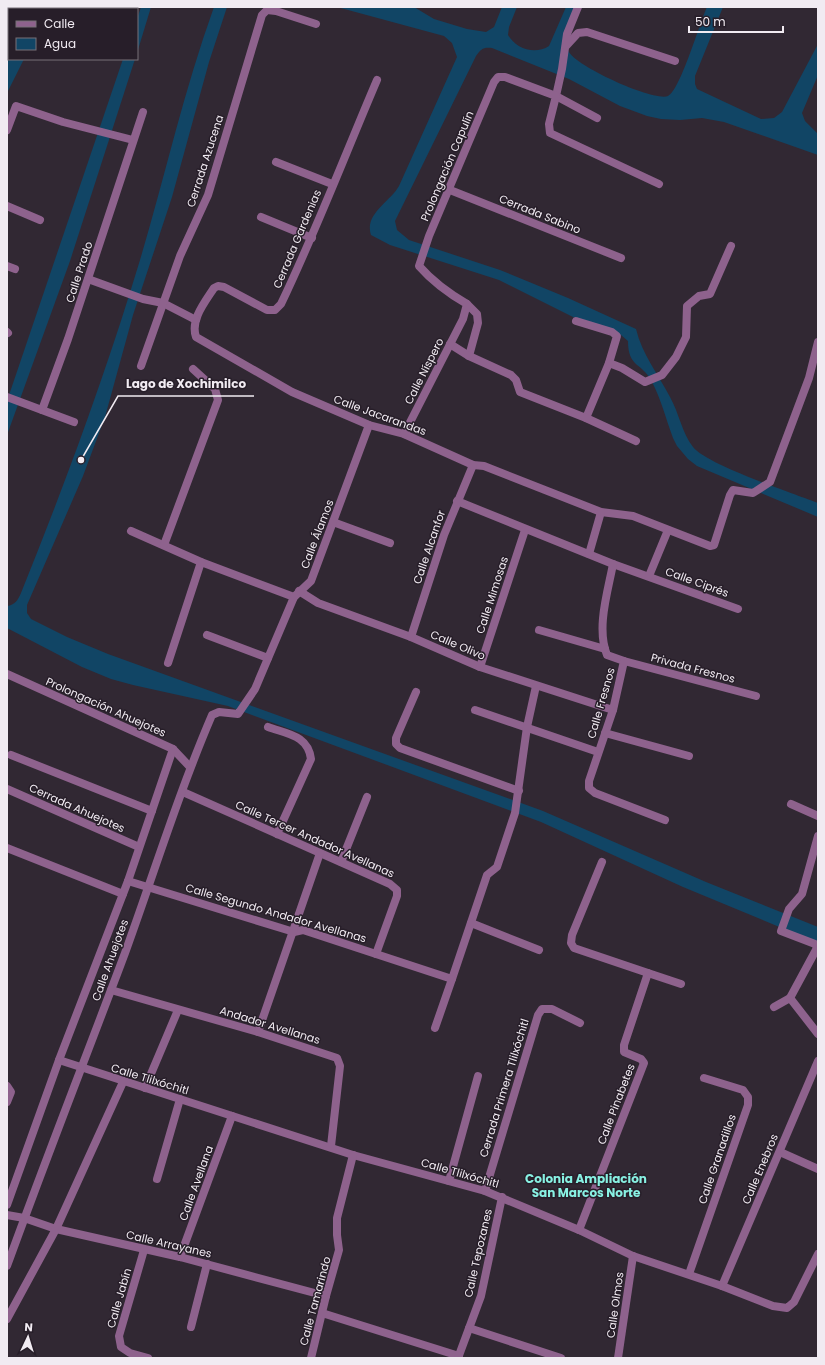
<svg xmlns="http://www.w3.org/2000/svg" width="825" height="1365" font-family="Poppins,sans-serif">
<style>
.water{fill:#114565}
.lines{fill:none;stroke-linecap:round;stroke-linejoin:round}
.street{stroke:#8e628d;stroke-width:8}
.labels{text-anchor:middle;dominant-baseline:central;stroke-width:3;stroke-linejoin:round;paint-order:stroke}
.street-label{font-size:11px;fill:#f1ebf2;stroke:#271e29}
.neighbourhood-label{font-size:12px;font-weight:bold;fill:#88f1e3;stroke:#271e29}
.leader{fill:none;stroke:#f1ebf2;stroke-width:1.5}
.callout-dot{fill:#f1ebf2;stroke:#271e29;stroke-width:1.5}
.callout-label{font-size:12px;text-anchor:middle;font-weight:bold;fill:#f1ebf2;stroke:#271e29;stroke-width:3;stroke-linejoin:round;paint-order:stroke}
</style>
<rect width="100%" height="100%" fill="#312833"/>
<g class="water">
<path d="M141,7H151L137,53V19Z"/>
<path d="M214,7H227L209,62L172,197L133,315L105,417L83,476L27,605V613L31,619L67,637L108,654L543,811L706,882L818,927V943L683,887L541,822L228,706L133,685L111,679L82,667L7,628V606C15,605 18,600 21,593C65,484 106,373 140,260C165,176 184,90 214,7Z"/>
<path d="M337,7H414L434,19L467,29L486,32L494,27L502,7H517L509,27L508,35C516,49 535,55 549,46L566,7H582C578,16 565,41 568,50C572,65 654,102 668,96C680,91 700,22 707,7H723L695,76V84L697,89L761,119L774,118L782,112L818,44V75L802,113L805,121L818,134V155L724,122L702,118L680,120L661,119L647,116L620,106L569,79L492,48C483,47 481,49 476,56L395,221L397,230L409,240L500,270L568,298L636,329C642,354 658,374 670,397C679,413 682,433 693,447C707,465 793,493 818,503V517L697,466L688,459L677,446L673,438C666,419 661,399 652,382C642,362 628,368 628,341L621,335L581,321L499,280L390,245L371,235C364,214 390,202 399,186L457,57L452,43L444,36Z"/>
<path d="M9,59H24L7,93V64Z"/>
<path d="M123,59H135L70,261L7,435V401Z"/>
</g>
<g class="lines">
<g class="street">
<path d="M578,7L567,34L562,69L556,96L597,118"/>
<path d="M566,46L578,33L587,32L675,61"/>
<path d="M377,80C345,155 316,231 281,304L275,310H267L224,287L218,286L214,288C205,302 190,320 196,337L292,392L369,425L404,434L473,465L484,466L601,512L633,516L710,546L714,545L730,495L733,490L753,493L770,482L809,378L818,342"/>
<path d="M7,130L16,106L63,122L133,140"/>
<path d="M276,162L332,184"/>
<path d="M450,190L621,258"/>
<path d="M7,206L40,220"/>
<path d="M261,217L312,238"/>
<path d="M7,266L15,269"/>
<path d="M88,279L143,299L163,303L196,320"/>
<path d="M467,304L477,314L478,323L469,356"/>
<path d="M576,321L612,332L617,336L609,363L586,418"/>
<path d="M7,332L8,333"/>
<path d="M450,344L469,356L511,375L516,380L520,392L586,418L636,441"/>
<path d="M609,363L622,368L645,382L662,375L676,357L686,337L687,306L699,296L710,294L731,246"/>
<path d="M141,366L180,256L208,195L262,15L267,10L276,11L316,24"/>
<path d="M7,397L74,422"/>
<path d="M42,410L68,339L143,112"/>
<path d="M404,434L463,319L467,304C448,293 433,282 419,266L429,236L494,82L498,77H505L556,96L549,124L550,133L659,184"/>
<path d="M457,501L613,564L738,609"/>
<path d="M333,522L390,543"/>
<path d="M131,531L201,562L294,597"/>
<path d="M164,545L218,400L215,389L193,369"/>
<path d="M589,554L601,512"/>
<path d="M613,564C608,591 596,628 607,655L624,661L613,710L589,781V788L595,793L665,820"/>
<path d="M649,576L668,530"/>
<path d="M299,591L318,603L411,637L480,667L613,710"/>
<path d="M539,630L605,649"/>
<path d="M207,635L268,658"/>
<path d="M411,637L444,535L473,465"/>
<path d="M624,661L756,696"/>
<path d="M168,663L201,562"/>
<path d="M480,667L525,530"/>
<path d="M7,674L173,749L190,767"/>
<path d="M416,692L396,738V744L400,748L519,791"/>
<path d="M475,710L598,752"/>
<path d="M268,727C287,734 308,735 311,759L277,834"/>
<path d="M605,733L689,756"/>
<path d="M11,755L152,811"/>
<path d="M7,789L139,847"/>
<path d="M183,792L390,884L397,890V896L376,954"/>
<path d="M791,804L818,816"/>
<path d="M7,848L123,894"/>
<path d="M341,862L367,797"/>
<path d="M128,881L294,932L303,930L452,979L487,875L497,867L515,813L527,727L536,686"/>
<path d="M471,923L539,950"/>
<path d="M648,973L681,984"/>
<path d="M111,990L258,1032L337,1058L340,1066L331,1146"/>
<path d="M790,998L817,948L815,944L781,931L789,909L802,894L818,836"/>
<path d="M774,1007L790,998L818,1034"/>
<path d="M435,1028L452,979"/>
<path d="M258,1032L320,853"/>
<path d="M59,1060L353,1155L485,1191L579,1230L633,1256L722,1286L773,1306L787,1308L794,1302L818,1254"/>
<path d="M7,1086L11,1092L7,1102"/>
<path d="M145,1088L178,1010"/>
<path d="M780,1152L818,1169"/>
<path d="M157,1179L180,1099"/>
<path d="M449,1181L478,1076"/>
<path d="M485,1191L538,1015L542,1009H552L580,1023"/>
<path d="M7,1205L59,1060L128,881L173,749"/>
<path d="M7,1215L24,1218L56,1229L180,1257L326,1296"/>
<path d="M579,1230L644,1063L641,1059L624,1052V1045L648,973L574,948L571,943L572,935L602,862"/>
<path d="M144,1250L119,1336L121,1347L130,1353L148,1358"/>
<path d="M180,1257L232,1116"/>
<path d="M7,1266C45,1161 86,1057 125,953C154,873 179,792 212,715L219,712L238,714L255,689L294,597L311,581L369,425"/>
<path d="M689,1274L748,1105V1097L743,1090L704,1078"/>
<path d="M722,1286L818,1061"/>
<path d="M322,1313L459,1356"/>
<path d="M7,1319L56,1229L123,1082"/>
<path d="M191,1327L207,1264"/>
<path d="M469,1328L561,1358"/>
<path d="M311,1358L326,1296L339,1250L337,1235V1218L353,1155"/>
<path d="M458,1358L481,1296L502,1197"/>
<path d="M618,1358L633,1256"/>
</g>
</g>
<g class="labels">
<g class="street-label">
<text transform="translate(205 161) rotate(-72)">Cerrada Azucena</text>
<text transform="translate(447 166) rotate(-67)">Prolongación Capulín</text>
<text transform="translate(540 214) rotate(22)">Cerrada Sabino</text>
<text transform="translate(297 239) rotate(-67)">Cerrada Gardenias</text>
<text transform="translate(79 272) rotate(-72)">Calle Prado</text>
<text transform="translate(424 371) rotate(-63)">Calle Níspero</text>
<text transform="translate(380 415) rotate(20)">Calle Jacarandas</text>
<text transform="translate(317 534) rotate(-69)">Calle Álamos</text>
<text transform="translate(429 547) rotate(-71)">Calle Alcanfor</text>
<text transform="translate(697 582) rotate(20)">Calle Ciprés</text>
<text transform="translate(492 595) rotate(-72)">Calle Mimosas</text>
<text transform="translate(458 645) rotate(23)">Calle Olivo</text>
<text transform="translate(693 668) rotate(15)">Privada Fresnos</text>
<text transform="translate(601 703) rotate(-74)">Calle Fresnos</text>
<text transform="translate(106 707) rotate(24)">Prolongación Ahuejotes</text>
<text transform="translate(77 808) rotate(24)">Cerrada Ahuejotes</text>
<text transform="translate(315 839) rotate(24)">Calle Tercer Andador Avellanas</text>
<text transform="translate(276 913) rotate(16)">Calle Segundo Andador Avellanas</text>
<text transform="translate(110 960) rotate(-70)">Calle Ahuejotes</text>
<text transform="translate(270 1025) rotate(17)">Andador Avellanas</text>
<text transform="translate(150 1079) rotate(17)">Calle Tlilxóchitl</text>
<text transform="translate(504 1088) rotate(-73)">Cerrada Primera Tlilxóchitl</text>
<text transform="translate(616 1104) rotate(-69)">Calle Pinabetes</text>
<text transform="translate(717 1159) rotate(-71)">Calle Granadillos</text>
<text transform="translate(760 1169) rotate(-67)">Calle Enebros</text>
<text transform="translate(460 1173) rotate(16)">Calle Tlilxóchitl</text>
<text transform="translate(196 1183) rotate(-70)">Calle Avellana</text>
<text transform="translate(169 1244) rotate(13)">Calle Arrayanes</text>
<text transform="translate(478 1253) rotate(-77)">Calle Tepozanes</text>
<text transform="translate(119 1298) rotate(-74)">Calle Jabín</text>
<text transform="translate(315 1301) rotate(-75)">Calle Tamarindo</text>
<text transform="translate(615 1305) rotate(-82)">Calle Olmos</text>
</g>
<g class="neighbourhood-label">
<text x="586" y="1178">Colonia Ampliación<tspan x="586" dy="14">San Marcos Norte</tspan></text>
</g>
</g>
<path class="leader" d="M81 460L118 396H254"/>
<circle class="callout-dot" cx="81" cy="460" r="4"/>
<g class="callout-label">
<text x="186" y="388">Lago de Xochimilco</text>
</g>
<rect width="825" height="1365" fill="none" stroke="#f1ebf2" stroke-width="16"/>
<rect x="8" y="8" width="130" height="52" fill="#271e29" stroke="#787079"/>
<rect x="16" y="21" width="20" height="6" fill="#8e628d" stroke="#787079"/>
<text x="44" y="28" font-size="12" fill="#f1ebf2">Calle</text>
<rect x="16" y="38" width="20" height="12" fill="#114565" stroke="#787079"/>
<text x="44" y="48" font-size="12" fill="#f1ebf2">Agua</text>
<g transform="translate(28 1337) rotate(4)" stroke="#271e29" stroke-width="3" paint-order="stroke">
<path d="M0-3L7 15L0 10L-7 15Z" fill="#f1ebf2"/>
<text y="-6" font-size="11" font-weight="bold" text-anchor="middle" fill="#f1ebf2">N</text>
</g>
<path d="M689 26v6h94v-6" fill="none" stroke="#f1ebf2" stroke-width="2"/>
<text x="695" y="26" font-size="12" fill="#f1ebf2" stroke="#271e29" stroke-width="3" paint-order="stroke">50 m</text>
</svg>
